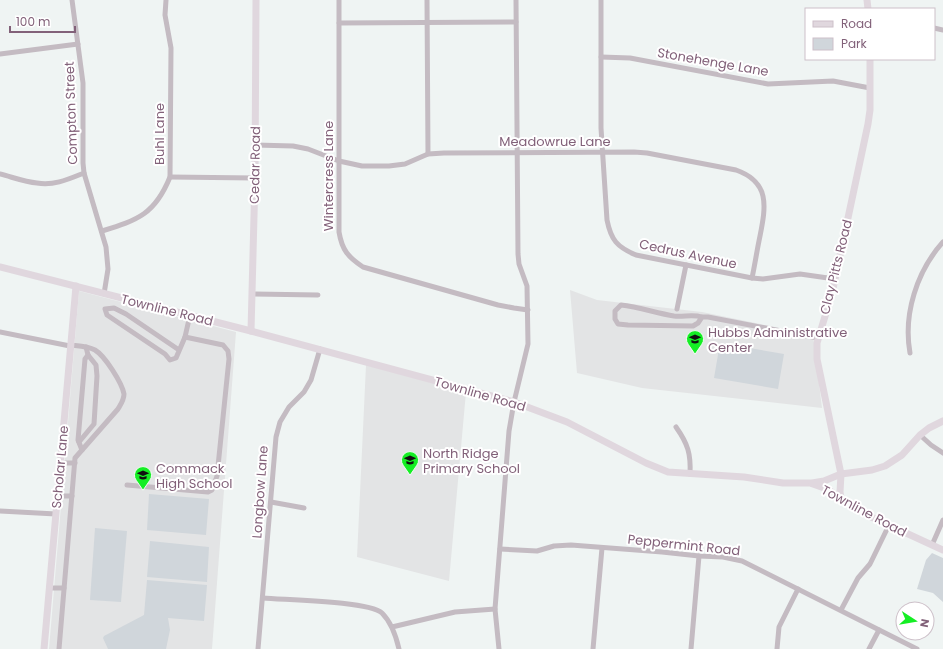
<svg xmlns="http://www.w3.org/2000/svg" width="943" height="649" font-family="Poppins,sans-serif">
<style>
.built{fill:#e3e4e5}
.green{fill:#d0d6db}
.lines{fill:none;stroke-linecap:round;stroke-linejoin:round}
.street{stroke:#c4bbc2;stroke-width:5}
.secondary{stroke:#e0d7de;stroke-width:7}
.labels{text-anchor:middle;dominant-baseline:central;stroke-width:4;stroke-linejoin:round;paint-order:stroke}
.street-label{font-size:13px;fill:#826179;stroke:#fff}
.poi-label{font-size:13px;fill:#826179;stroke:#fff;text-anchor:start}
</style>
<rect width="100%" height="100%" fill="#eff4f3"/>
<g class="built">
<path d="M570,290L597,300L702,312L813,335L822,408L642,388L577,373Z"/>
<path d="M79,291L236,332L212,649H49Z"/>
<path d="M366,365L466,392L449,581L357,557Z"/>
</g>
<g class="green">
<path d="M720,343L784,354L778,389L714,378Z"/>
<path d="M149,494L209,499L206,535L147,530Z"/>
<path d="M95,528L127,531L121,602L90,600Z"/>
<path d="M150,541L209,547L207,582L147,577Z"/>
<path d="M932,553L943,558V602L933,593L917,589L926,560Z"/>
<path d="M147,580L207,585L204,621L168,618L170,630L166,649H108L103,638L104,636L144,615Z"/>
</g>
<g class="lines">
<g class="street">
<path d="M72,0L83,83V163L84,173L106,247L108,269L104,294"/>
<path d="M339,0V232C342,250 348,257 363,267L498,305L514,308L528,310"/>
<path d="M427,0L428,154"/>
<path d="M601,0V128L607,220C611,240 617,247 636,255L752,278L763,279L800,274L835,279"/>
<path d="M339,23L516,22"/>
<path d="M934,28L943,30"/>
<path d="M0,54L78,44"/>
<path d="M601,57L630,58L768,84L833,81L870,88"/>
<path d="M255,145L293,146L308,149L339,161L362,166H389L405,164L428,154L444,153L634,152L647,153L736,170C770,182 766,206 760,236C757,250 755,264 752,278"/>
<path d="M0,174C12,177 25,182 37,183C54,186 69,179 84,173"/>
<path d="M170,177L255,178"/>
<path d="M102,231C138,220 155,214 170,177L171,48L165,15L166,0"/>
<path d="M253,294L318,295"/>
<path d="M677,309L686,265"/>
<path d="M702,317C693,314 684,317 674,316C656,313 639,307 621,305L615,311V319L618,324L628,325L693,326L698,323L702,317H708L818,338"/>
<path d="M0,332L70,346"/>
<path d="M179,350L126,314L114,308L105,309L107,315L165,354L170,360L176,358L185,337L190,315"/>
<path d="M910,353C903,314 917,271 943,242"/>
<path d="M676,427C688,444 691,454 690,474"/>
<path d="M920,435L931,445L943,453"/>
<path d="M79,442L94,424L97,376L96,365L88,355L86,347"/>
<path d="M82,450L78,440L85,359L88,355"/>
<path d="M60,463H75"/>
<path d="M127,485L208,492L212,490L217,476L229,359L228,351L223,345L185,337"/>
<path d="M57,496H72"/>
<path d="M271,502L304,508"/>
<path d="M0,511L56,514"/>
<path d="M932,545L943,520"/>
<path d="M500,549L537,551L554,546L571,545L662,552L699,556L723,557L742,561L917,649"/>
<path d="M49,588H64"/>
<path d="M263,598C285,600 369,601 382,613C392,623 396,636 399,649"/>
<path d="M841,610L858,578L870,564L889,525"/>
<path d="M392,627L455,612L495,609"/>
<path d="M59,649L75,458L118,409C121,404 124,400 124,394C122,383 105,356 95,350C87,346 78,346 70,345"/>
<path d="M258,649L276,437L280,422L289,407L304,392L311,380L320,349"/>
<path d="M499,649L495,609L509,431L514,402L528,344L527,286L519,264L518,254L516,0"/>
<path d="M593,649L602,548"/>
<path d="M691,649L699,556"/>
<path d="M777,649L779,627L798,589"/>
<path d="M869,649L879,630"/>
</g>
<g class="secondary">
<path d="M867,0L868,9"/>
<path d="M0,267L251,331L514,402L567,422L646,463L668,472L744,477L783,483H810L827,489L867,515L943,550"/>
<path d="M251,331L255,178L256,0"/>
<path d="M812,483L824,481L841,474L872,470L885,466L902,455L920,435L929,428L943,421"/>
<path d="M841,498L840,492L841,474L817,359V343L832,293L868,124L870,110V59"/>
<path d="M44,649L76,286"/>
</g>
</g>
<defs>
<g id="school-pin" transform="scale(0.9)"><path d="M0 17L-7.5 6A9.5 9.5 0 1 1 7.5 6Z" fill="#15ee24" stroke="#fff"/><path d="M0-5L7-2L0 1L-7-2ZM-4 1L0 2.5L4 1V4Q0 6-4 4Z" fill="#111"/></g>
</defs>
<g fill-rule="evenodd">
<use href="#school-pin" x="695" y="339"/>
<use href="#school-pin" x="410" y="460"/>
<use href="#school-pin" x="143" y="475"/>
</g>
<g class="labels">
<g class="street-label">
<text transform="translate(713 62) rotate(10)">Stonehenge Lane</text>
<text transform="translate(71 113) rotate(-92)">Compton Street</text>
<text transform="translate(159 134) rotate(-90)">Buhl Lane</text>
<text x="555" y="141">Meadowrue Lane</text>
<text transform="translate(255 165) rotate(-89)">Cedar Road</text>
<text transform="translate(328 176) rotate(-90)">Wintercress Lane</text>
<text transform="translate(688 254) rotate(12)">Cedrus Avenue</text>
<text transform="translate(836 267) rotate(-76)">Clay Pitts Road</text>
<text transform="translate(167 310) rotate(14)">Townline Road</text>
<text transform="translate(480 394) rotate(16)">Townline Road</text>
<text transform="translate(60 467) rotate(-85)">Scholar Lane</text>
<text transform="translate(260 492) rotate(-86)">Longbow Lane</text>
<text transform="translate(864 511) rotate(28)">Townline Road</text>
<text transform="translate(684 545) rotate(6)">Peppermint Road</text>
</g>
<g class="poi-label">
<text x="708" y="332">Hubbs Administrative<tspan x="708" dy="15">Center</tspan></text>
<text x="423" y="453">North Ridge<tspan x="423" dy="15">Primary School</tspan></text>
<text x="156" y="468">Commack<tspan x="156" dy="15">High School</tspan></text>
</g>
</g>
<rect x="805" y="8" width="130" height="52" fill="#ffffff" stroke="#cdc0c9"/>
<rect x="813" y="21" width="20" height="6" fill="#e0d7de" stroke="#cdc0c9"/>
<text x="841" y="28" font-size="12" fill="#826179">Road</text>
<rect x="813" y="38" width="20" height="12" fill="#d0d6db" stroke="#cdc0c9"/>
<text x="841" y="48" font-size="12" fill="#826179">Park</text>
<g transform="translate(915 621) rotate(102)"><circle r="19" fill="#ffffff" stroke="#cdc0c9"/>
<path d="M0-3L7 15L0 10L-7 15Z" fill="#15ee24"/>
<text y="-6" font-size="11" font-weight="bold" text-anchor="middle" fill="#826179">N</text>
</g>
<path d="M10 26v6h65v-6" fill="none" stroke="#826179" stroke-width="2"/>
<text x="16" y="26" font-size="12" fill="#826179" stroke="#ffffff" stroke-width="3" paint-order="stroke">100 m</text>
</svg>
